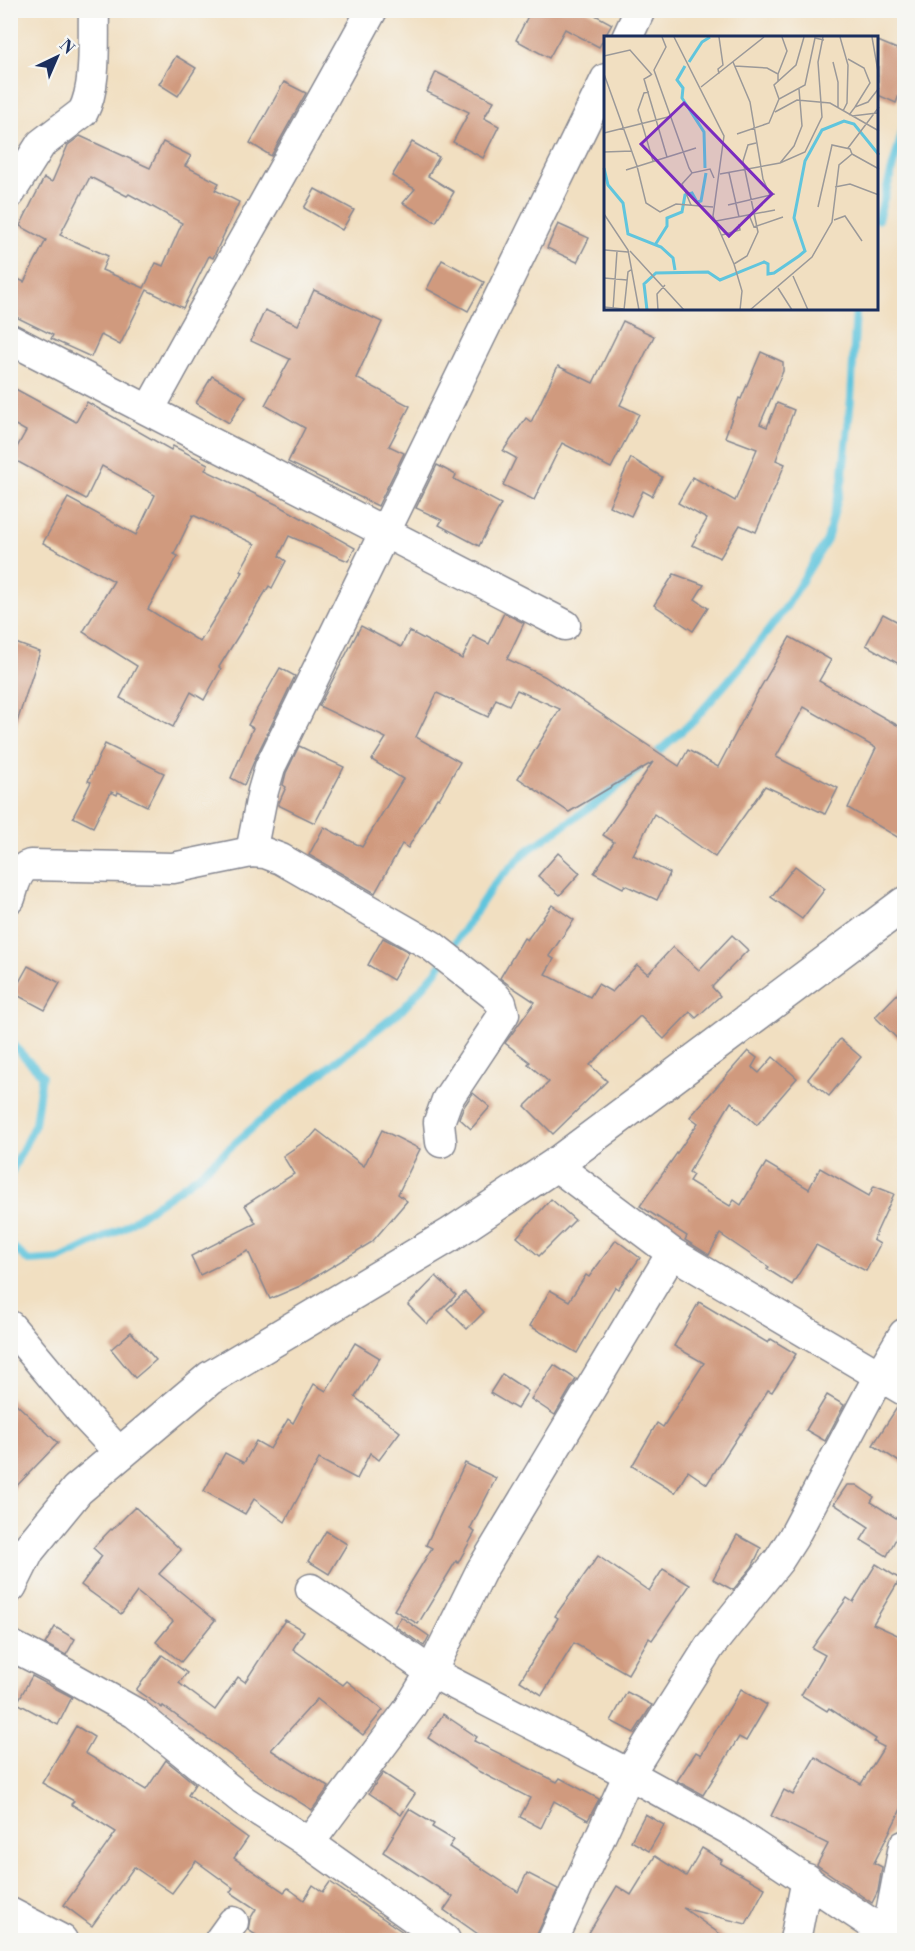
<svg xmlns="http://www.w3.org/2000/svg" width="915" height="1951" font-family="'Libre Bodoni',serif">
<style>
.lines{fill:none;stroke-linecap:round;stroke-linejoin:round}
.stream{stroke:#60c5dd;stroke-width:8}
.building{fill:#d09a7e;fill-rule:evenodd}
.street-casing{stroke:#868790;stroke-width:33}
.secondary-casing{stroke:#868790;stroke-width:36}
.street{stroke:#fff;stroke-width:30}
.secondary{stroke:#fff;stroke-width:33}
.inset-river{fill:none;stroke:#60c5dd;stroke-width:3}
.inset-road{fill:none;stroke:#9b9999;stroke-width:1.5}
.view{fill:#7b2cbf;fill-opacity:0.15;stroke:#7b2cbf;stroke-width:3}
.inset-edge{fill:none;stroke:#1b2f5e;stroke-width:3}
</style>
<rect width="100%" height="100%" fill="#f6f6f2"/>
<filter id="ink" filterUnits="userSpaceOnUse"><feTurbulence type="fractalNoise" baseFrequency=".0167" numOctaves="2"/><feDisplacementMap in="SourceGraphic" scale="12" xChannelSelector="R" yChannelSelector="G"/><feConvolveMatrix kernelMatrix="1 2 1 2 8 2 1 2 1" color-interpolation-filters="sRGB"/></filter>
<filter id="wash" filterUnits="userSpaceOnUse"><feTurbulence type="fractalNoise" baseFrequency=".008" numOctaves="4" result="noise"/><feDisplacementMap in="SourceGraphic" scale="24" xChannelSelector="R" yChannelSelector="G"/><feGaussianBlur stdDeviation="1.35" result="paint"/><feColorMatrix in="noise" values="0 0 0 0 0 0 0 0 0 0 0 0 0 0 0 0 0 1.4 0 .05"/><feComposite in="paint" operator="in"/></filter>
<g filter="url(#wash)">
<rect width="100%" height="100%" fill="#f1dfc1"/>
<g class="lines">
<g class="stream">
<path d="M878,220L904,126"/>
<path d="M651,758L694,720L742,665L786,607L827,540L842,482L851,399L856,309"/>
<path d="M10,1042L42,1075L35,1124L10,1175"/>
<path d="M10,1245L29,1261L60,1259L123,1228L196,1177L265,1117L402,1010L436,972L494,884L527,851L613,791L639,768"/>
</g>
</g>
<g id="blocks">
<g class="building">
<path d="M531,10H586L612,24L599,47L565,29L549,58L516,40Z"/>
<path d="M878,41L904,52V82L896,103L878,95Z"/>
<path d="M176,56L196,68L178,96L159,84Z"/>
<path d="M436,72L494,101L484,118L499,126L483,158L453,142L469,112L427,92Z"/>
<path d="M284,82L306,93L271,156L250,143Z"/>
<path d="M80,136L150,168L163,142L191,156L185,166L219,183L215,190L239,202L213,258L209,256L183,308L147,290L120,345L101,335L91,357L51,339L53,335L10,314V275L24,282L46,240L20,226L44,178L52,182L68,145ZM90,177L127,196L129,194L182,223L163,266L156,263L144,288L102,270L108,256L60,235Z"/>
<path d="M412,142L439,157L428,176L454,192L436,222L403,203L415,189L392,176Z"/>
<path d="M315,189L354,210L342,230L304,208Z"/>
<path d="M558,224L589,238L577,262L547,248Z"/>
<path d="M442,260L484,282L468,311L427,289Z"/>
<path d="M314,290L382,322L356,378L410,406L389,446L404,453L378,506L288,462L305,428L265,405L290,359L251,341L265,310L298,325Z"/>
<path d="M623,321L654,336L620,405L639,414L611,468L562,443L534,500L503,485L516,458L503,451L526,418L531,422L558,366L593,383Z"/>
<path d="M761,352L783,362V371L760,424L767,427L777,403L794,410L776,460L785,464L756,532L740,525L720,558L692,545L707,519L678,503L693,477L735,501L757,449L725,437L739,398L741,399Z"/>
<path d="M212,376L246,396L229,423L196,403Z"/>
<path d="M10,386L76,422L87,402L171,450L173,446L208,464L205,470L280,506L355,548L348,561L289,536L279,556L286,561L272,588L269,586L219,667L221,669L204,700L191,692L173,727L120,698L137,666L83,632L114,581L43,543L68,498L136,535L155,495L102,466L86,499L11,458L26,431L10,422ZM193,515L255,544L240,571L243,572L200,642L148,609L178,556L174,554Z"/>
<path d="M631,458L662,477L652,496L643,491L631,516L609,506Z"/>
<path d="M437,465L456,475L454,479L501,504L479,546L439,525L442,520L416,508Z"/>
<path d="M674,574L704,585L695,599L708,608L693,631L654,605Z"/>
<path d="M504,613L524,623L507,659L544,676L679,766L688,750L718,767L756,695L790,637L831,660L819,681L904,729V841L848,808L876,748L804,707L776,757L838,788L825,814L765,786L715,857L654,814L633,855L670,873L657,900L625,885L623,888L594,873L614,842L603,835L653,762L569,812L518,778L560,709L517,690L509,705L496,699L488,717L437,693L416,737L460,762L439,799L437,798L408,848L402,844L375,893L309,855L324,827L362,847L403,779L372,760L386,738L319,706L361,626L401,647L409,631L462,659L473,636L489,644Z"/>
<path d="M883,614L904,625V667L866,645Z"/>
<path d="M10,641L40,652L15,728H10Z"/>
<path d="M280,668L295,676L255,759L244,785L231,778L253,728L248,725Z"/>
<path d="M105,744L164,773L147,806L118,792L117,795L111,792L93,827L73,817L91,782L88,781Z"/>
<path d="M299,746L344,767L315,823L278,805L286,787L283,785L286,773Z"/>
<path d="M558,853L580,873L560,895L538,876Z"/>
<path d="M795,866L825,889L802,919L771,897Z"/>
<path d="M552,905L574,920L549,956L554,959L545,974L590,997L598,984L612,992L637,965L648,974L673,947L699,970L732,935L748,950L712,987L720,996L696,1018L690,1012L664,1039L640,1016L590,1065L607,1081L553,1134L525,1106L549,1082L528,1064L530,1062L505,1043L535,1002L509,985L500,978L524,938L527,940Z"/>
<path d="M383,938L409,952L393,980L368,965Z"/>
<path d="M28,966L60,983L45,1010L13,993Z"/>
<path d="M904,987V1045L875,1017Z"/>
<path d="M840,1039L861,1057L829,1096L808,1079Z"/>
<path d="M748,1051L757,1058L752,1067L759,1073L773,1057L797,1078L757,1125L731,1102L689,1172L693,1175L689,1181L730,1206L734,1200L741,1205L766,1163L809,1189L820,1168L869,1196L874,1186L894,1194L873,1240L880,1244L866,1271L816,1245L792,1285L767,1269L769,1267L720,1234L709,1255L685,1240L687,1236L640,1206L698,1123L690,1117Z"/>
<path d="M473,1093L490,1107L471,1129L459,1118L463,1108Z"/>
<path d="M317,1130L364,1166L382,1130L420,1149L398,1194L407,1201L372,1242L300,1286L270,1299L248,1251L200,1275L191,1256L256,1223L245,1205L294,1174L283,1156L311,1137Z"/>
<path d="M551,1199L575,1220L539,1256L517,1237Z"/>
<path d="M616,1240L640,1258L618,1289L615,1287L577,1353L530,1326L550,1290L569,1301L586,1275L589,1277Z"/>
<path d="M436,1276L456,1295L427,1324L408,1305Z"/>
<path d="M465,1292L484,1312L467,1329L447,1309Z"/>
<path d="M699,1302L768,1343L771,1339L796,1354L772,1392L768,1390L741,1434L740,1433L707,1484L688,1471L675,1493L632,1466L657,1423L663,1427L704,1363L674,1346Z"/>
<path d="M131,1332L156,1360L135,1378L111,1349Z"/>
<path d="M355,1343L380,1358L355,1397L400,1432L379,1460L370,1453L357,1479L319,1459L285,1522L254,1499L245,1514L204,1491L225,1453L244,1463L256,1441L270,1449L288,1419L293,1423L314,1384L326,1391Z"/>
<path d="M554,1365L576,1379L555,1415L531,1399Z"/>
<path d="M502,1374L528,1391L517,1409L490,1393Z"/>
<path d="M827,1395L844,1405L825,1441L806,1430Z"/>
<path d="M10,1398L58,1443L10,1493Z"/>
<path d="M898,1406L904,1407V1465L873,1445Z"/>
<path d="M465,1463L496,1478L470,1529L475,1532L458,1563L456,1561L418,1624L394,1610L432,1548L426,1545Z"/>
<path d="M847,1485H856L874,1497L871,1502L904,1523L887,1556L861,1540L869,1527L834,1504Z"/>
<path d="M135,1507L181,1550L159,1574L215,1620L181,1662L156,1642L173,1621L137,1592L121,1614L81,1585L102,1556L93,1548L111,1529L112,1530Z"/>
<path d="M326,1531L347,1544L329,1574L308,1561Z"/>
<path d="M737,1535L761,1548L752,1567L733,1590L713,1579Z"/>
<path d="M598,1556L649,1591L663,1569L690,1585L652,1640L649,1638L628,1674L574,1643L542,1695L520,1681L558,1618L555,1616Z"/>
<path d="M876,1564L900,1579L873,1624L904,1638V1803L874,1863L882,1867L878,1891L872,1903L817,1865L828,1844L771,1816L784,1790L793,1795L815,1757L861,1784L884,1747L874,1742L876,1739L829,1708L827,1711L801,1695L825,1655L812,1648L847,1598L853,1602Z"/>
<path d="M401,1617L429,1636L424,1646L395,1626Z"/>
<path d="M285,1620L304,1631L293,1649L343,1685L347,1681L383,1710L363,1735L317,1699L271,1750L329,1787L312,1810L266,1781L163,1706L162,1708L136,1690L162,1655L187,1673L179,1683L215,1710L238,1677L245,1682Z"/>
<path d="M55,1627L75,1639L66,1655L45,1644Z"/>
<path d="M32,1676L72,1697L58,1725L17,1703Z"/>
<path d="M741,1689L767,1705L746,1741L739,1737L703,1795L677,1781L696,1752L701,1755Z"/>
<path d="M627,1692L652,1705L634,1733L611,1721Z"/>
<path d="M443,1714L477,1737L474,1741L557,1782L560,1778L599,1799L588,1820L554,1801L541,1828L520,1817L530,1798L478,1771L428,1738Z"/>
<path d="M76,1726L94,1737L85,1753L146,1790L166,1760L168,1762L195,1784L188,1795L248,1838L234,1858L284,1892L288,1888L304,1900L313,1885L323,1892L330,1882L416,1941H265L248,1930L250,1919L256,1909L230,1892L233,1888L196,1861L172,1893L134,1867L92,1926L64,1905L116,1832L71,1804L74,1801L42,1783Z"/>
<path d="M383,1773L415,1794L401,1815L369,1793Z"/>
<path d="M409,1809L434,1824L432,1827L454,1840L449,1847L518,1892L527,1873L558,1889L534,1941H488L444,1910L453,1897L383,1852Z"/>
<path d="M645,1814L664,1825L649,1851L631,1841Z"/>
<path d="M702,1848L722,1860L720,1863L765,1888L746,1924L683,1908L730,1941H584L617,1886L631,1895L655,1856L686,1876Z"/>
</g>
</g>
</g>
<g filter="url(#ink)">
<use href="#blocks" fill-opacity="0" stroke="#868790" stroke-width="1.5"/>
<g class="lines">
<g class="street-casing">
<g id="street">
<path d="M627,38L640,10"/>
<path d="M10,193L41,144L83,112C97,86 93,40 94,10"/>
<path d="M10,339L565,625"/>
<path d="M149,410C222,276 299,144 372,10"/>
<path d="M10,898C14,886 16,869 30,865L173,868L251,852"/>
<path d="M441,1142L439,1122L447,1100L504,1014L501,1003L494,995L432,946L281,859L265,853L251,852L263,791L270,767L606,79"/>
<path d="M555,1165L672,1253L904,1390"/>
<path d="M10,1326L86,1417L121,1454"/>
<path d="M311,1589L431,1672L629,1774L732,1831L896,1940"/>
<path d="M10,1645L55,1668L135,1713L244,1801L309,1843L445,1940"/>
<path d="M309,1843L409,1709L431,1672L481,1571L672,1253"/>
<path d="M10,1913L62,1940"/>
<path d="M887,1934L904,1846"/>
<path d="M220,1940L233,1922"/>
<path d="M553,1940L629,1774L710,1646L779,1560L793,1538L879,1376L904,1334"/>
<path d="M795,1940L807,1879"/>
</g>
</g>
<g class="secondary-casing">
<path id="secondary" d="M10,1586L28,1550L77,1490L210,1378L450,1235L555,1165L904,904"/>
</g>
<use href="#street" class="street"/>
<use href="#secondary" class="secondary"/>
</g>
</g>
<g transform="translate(604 36)">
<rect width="274" height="274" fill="#f1dfc1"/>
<path class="inset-river" d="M85,26L98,6L106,1M81,30L73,44L79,52L78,62L100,96L101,132M0,132L4,149L19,167L24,198L57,211L69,222L71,234M51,209L63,190V182L78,176L81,159L88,157L93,166L97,165L102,137M43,274L40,248L52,237L104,236L116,244L160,226L164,228V238L170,237L195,220L201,215L190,182L201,125L218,94L240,85L250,88L275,119"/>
<path class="inset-road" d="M58,1L62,11L50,34L85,132L88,137L106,133L110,142M70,1L120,100L109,180L130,228L138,255L136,274M236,1L244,29L243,67L239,75M268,1L275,41M0,20L26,14L48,39M244,23L260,32L266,47L251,71M129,26L146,66L159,143L166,159M229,26L234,46V71M131,30L163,32L174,38V45M0,38L33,130L42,167L56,176L72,168L109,171M115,38L114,33L119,29L115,1M174,38L183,15L178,1M47,39L40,43L63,121M97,51L160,1M45,56L40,57L34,74L49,125M175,63L170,49L192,29L200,1M171,76L193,64L226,67L275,95M245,79L251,71L264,66L275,52M248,80L273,77M0,97L68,80M133,98L165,87L175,63L201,49L211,2L220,4M244,112L275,71M0,116L28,115M248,118L275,133M176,127L190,110L198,90L195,53M22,134L92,112M125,137L135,181M116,138L176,127L201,116L218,81L214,26L219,1M231,151L246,148L275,159M87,169L78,148L88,137M124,169L171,158M0,178L24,214L35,274M145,179L150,191L179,181M230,184L241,180L258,205M112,185L171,174M0,188V219M118,199L136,194L135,188M1,214L24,216M26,215L80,274M130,228L143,220L154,196L139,125L144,109L152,107M189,240L204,274M0,242L23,244M174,252L188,274M0,271L20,273M9,274L13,215M20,274L24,236L28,233M54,274L53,258L61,249M146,274L208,221L228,186L235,129L248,118L246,113L228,109L214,171"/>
<path class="view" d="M80,67L168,158L125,200L37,108Z"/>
<rect width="274" height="274" class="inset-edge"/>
</g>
<rect width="915" height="1951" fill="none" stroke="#f6f6f2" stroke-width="36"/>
<g transform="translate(57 57) rotate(44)" stroke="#f6f6f2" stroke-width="4.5" paint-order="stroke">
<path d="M0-4.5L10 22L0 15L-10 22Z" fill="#1b2f5e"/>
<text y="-9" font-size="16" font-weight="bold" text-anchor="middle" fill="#1b2f5e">N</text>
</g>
</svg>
